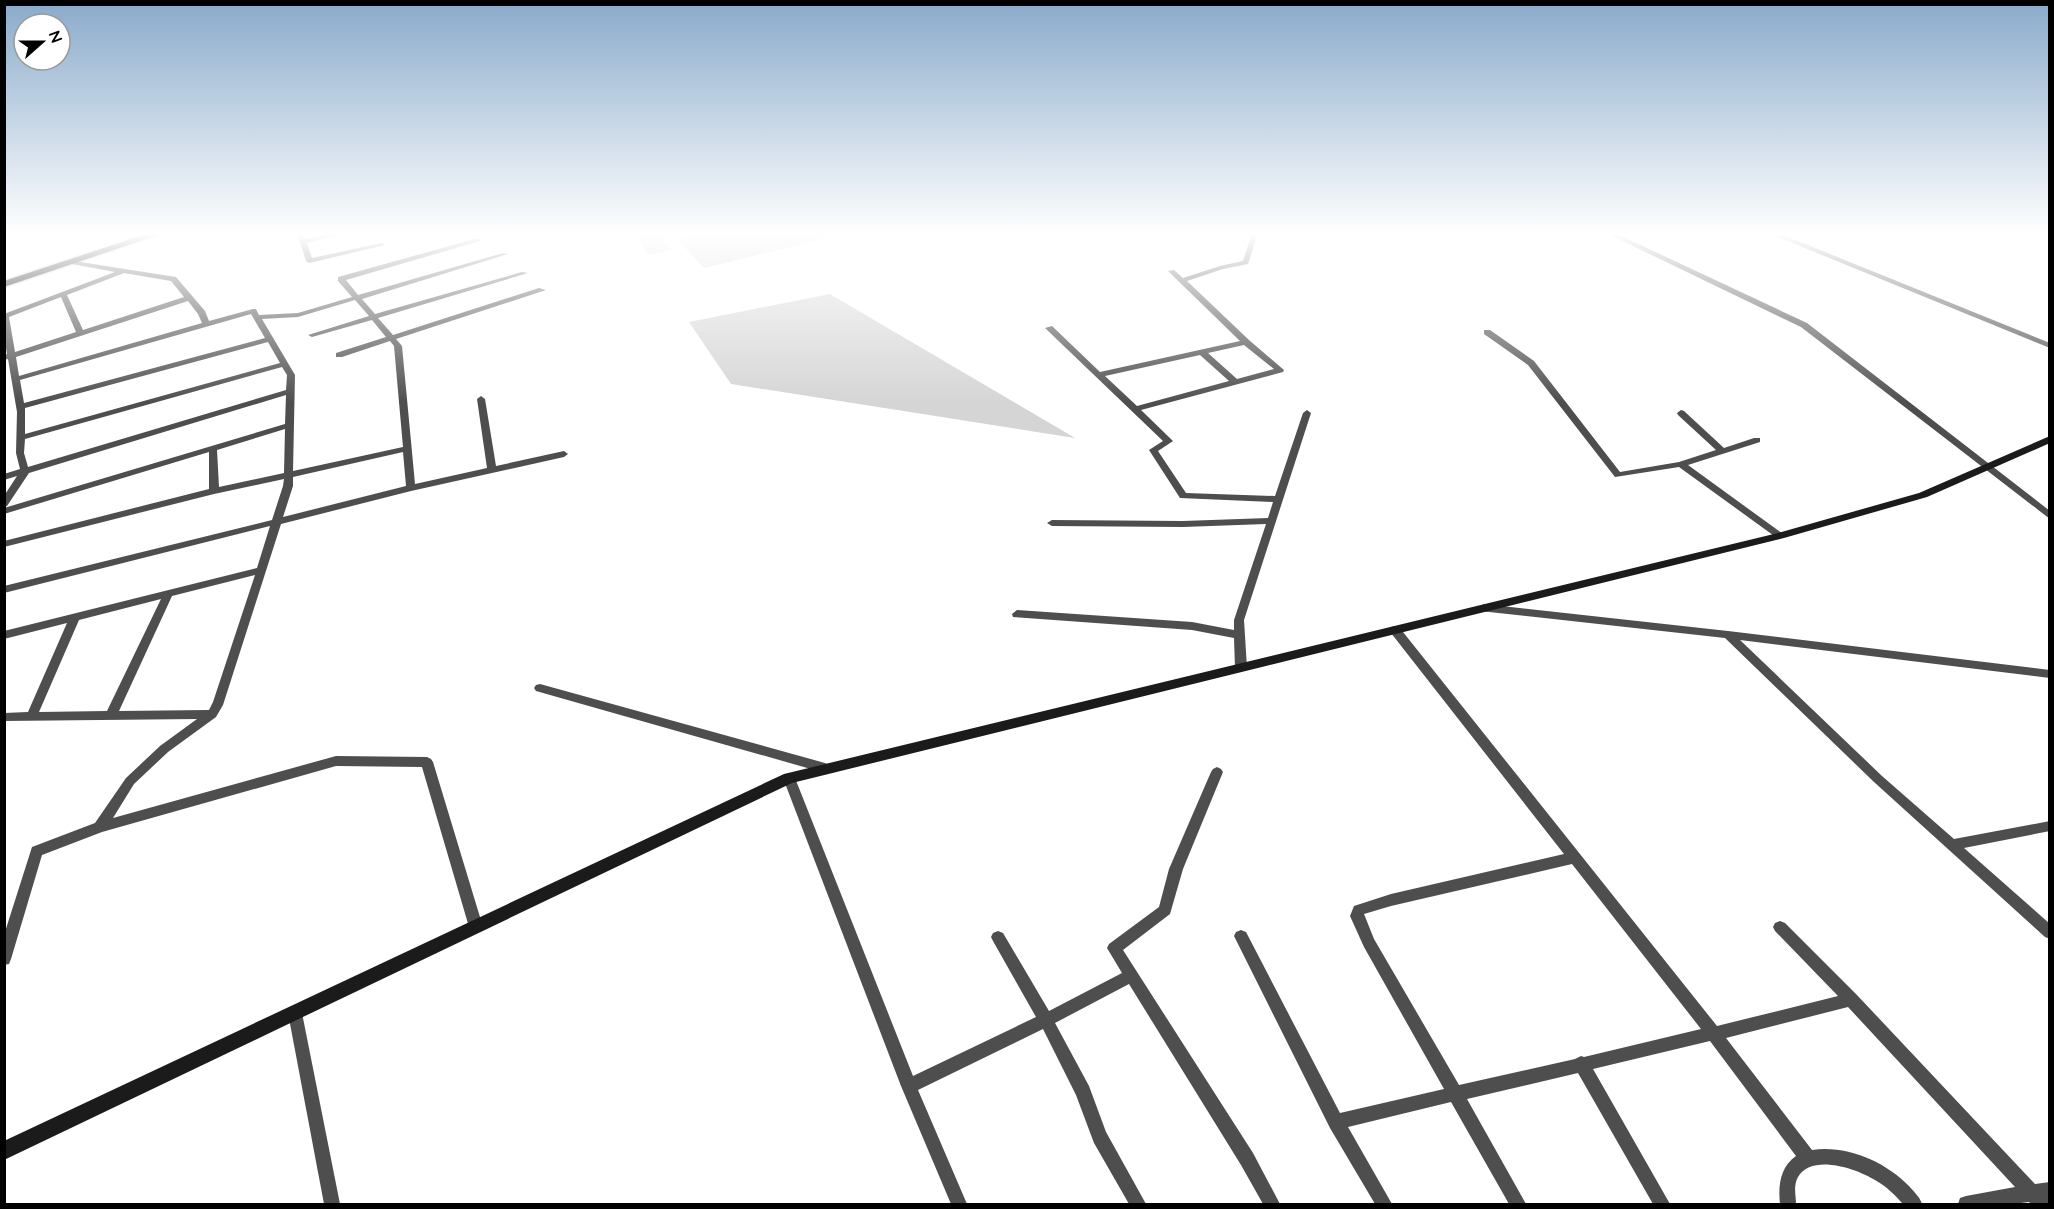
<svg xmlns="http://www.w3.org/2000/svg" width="2054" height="1209" font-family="Quicksand,sans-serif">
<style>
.green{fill:#d5d5d5}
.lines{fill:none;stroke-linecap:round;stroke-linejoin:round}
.primary-casing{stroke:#dbdbdb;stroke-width:3}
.minor{fill:#4e4e4e;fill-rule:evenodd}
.secondary{fill:#1b1b1b;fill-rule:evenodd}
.primary{fill:#000;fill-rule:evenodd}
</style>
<rect width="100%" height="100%" fill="#fff"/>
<g class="green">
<path d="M632,233H658L667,237L662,238L672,250L647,255L641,244L659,239L641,243L635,238L646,234L635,236Z"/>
<path d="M701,233H847L704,268L677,239Z"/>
<path d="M830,294L1075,438L731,384L689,322Z"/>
</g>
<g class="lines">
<g class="primary-casing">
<path id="primary" d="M149,233H164L4,287V281Z"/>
</g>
<g class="minor">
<path d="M297,233H303L305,239L333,233H346L307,243L312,258L382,243L385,245L309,263L306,261Z"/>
<path d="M1252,233H1258L1248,264L1223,269L1187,281L1249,340L1284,370L1283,372L1141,410L1173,441L1158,451L1186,493L1275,496L1303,413L1307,410L1311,413L1244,620L1247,668L1245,671H1237L1235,668L1234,638L1192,630L1013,617L1012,614L1017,610L1192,622L1234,630V620L1266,524L1183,527L1052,526L1047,523L1052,520L1183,521L1268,518L1273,502L1180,498L1149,450L1163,441L1045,328L1052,326L1100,372L1240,341L1168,271L1174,270L1183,278L1220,266L1243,261ZM1244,345L1274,369L1237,379L1208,353ZM1200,355L1229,381L1137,406L1105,376Z"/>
<path d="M1606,233H1615L1807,323L2050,511V519L1801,327Z"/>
<path d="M1768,233H1778L2050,343V348Z"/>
<path d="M478,238L481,240L480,241L346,280L358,295L503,253L508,254L362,299L375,314L522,272L528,273L378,318L393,335L539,288L546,290L396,339L402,346L415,484L487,468L477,399L481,396L485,399L496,466L564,451L568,454L564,457L411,491L281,524L223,705L216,717L168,752L134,784L113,818L336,756L427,757L431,759L433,762L483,927L481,931L476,933L471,931L469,927L422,767L336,766L102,832L42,855L11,959L9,964L4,965V935L32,847L95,823L126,778L160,746L197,719L4,721V713L28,712L67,623L4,639V631L257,568L270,526L4,593V586L272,520L283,486L284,479L214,494L4,547V541L209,489V452L4,514V508L285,424L286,395L29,473L7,506L4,507V496L17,476L4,480V474L20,469L16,453L17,412L8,359L4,360V355L7,354L4,336V314L115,272L72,264V262L74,261L176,277L205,311L209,321L253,309H256L259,315L298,313L352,297L338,281V277ZM124,273L171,281L184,297L83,330L67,295ZM61,297L76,332L15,352L9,317ZM355,300L369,316L308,335L312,337L372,320L386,337L336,353V357H342L390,341L394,346L403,447L293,471L295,375L262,319L298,317ZM188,301L198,314L202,323L19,376L16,357ZM251,314L265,338L24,403L20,380ZM268,342L280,363L25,434V408ZM282,367L287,375L286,390L28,467L24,453L25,439ZM285,429L284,473L219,487L217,450ZM403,452L406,486L283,517L293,486V477ZM255,575L213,702L209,710L119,711L172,596ZM161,599L107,711L39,712L79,620Z"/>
<path d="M1484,330H1490L1534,361L1620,472L1679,462L1716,450L1678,415L1677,413L1681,410L1684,411L1724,448L1754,438H1760V442L1688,465L1783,534L1785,536L1783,538H1777L1679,467L1615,477L1528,365L1484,334Z"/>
<path d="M1484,604L1728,631L2050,670V678L1740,640L1882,776L1954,839L2050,821V831L1964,848L2050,924V939L2045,937L1874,782L1725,638L1480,611L1479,608Z"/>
<path d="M1395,626L1399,627L1717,1026L1838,996L1775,931L1773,927L1775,923L1780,921L1785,923L1856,994L2035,1184L2050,1182L2048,1199L2050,1204H2031L2029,1202L2013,1204H1958L1960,1198L1966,1196L2015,1187L1848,1007L1726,1038L1812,1150C1847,1145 1884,1161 1909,1186C1914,1192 1920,1197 1922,1204H1903C1895,1195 1886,1186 1875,1180C1857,1169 1812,1153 1798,1177C1793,1186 1796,1195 1796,1204H1780C1778,1186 1780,1167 1796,1156L1710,1041L1593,1069L1670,1204H1653L1578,1073L1467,1099L1526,1204H1509L1451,1102L1348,1127L1392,1204H1375L1330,1128L1234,936L1236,932L1241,930L1246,932L1340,1113L1444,1089L1364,947L1350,916L1354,906L1391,894L1564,854L1391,633L1390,630L1391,627ZM1572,864L1701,1029L1584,1057L1581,1056L1575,1059L1459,1085L1374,939L1364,914L1391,906Z"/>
<path d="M540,684L825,763L829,765L831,768L829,771L825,773L536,691L534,688L536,685Z"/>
<path d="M1217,767L1221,769L1223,772L1183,869L1170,914L1123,950L1253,1153L1280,1204H1263L1241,1165L1129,984L1055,1023L1089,1086L1106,1132L1146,1204H1129L1094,1143L1076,1095L1043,1029L918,1090L967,1204H951L901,1086L783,778L785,775L789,773L793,775L795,778L913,1076L1036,1017L993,941L991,937L993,933L998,931L1003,933L1049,1011L1122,973L1107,948L1109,944L1159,907L1169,869L1211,772L1213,769Z"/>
<path d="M295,1006L300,1008L302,1013L340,1204H324L288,1013L290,1008Z"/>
</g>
<path class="secondary" d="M2050,436V443L1927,497L1784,538L792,783L4,1160V1141L784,774L1778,533L1919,493Z"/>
<use href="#primary" class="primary"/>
</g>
<linearGradient id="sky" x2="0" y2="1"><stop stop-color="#89aaca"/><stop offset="0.58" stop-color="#fff"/><stop offset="1" stop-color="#fff" stop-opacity="0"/></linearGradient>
<rect width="2054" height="403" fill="url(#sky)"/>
<rect width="2054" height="1209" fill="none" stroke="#000000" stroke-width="12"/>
<g transform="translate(42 42) rotate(69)"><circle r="28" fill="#ffffff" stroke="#999999" stroke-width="1.5"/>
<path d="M0-4.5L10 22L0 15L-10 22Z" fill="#000000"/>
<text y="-9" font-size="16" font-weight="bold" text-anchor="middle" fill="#000000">N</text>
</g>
</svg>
